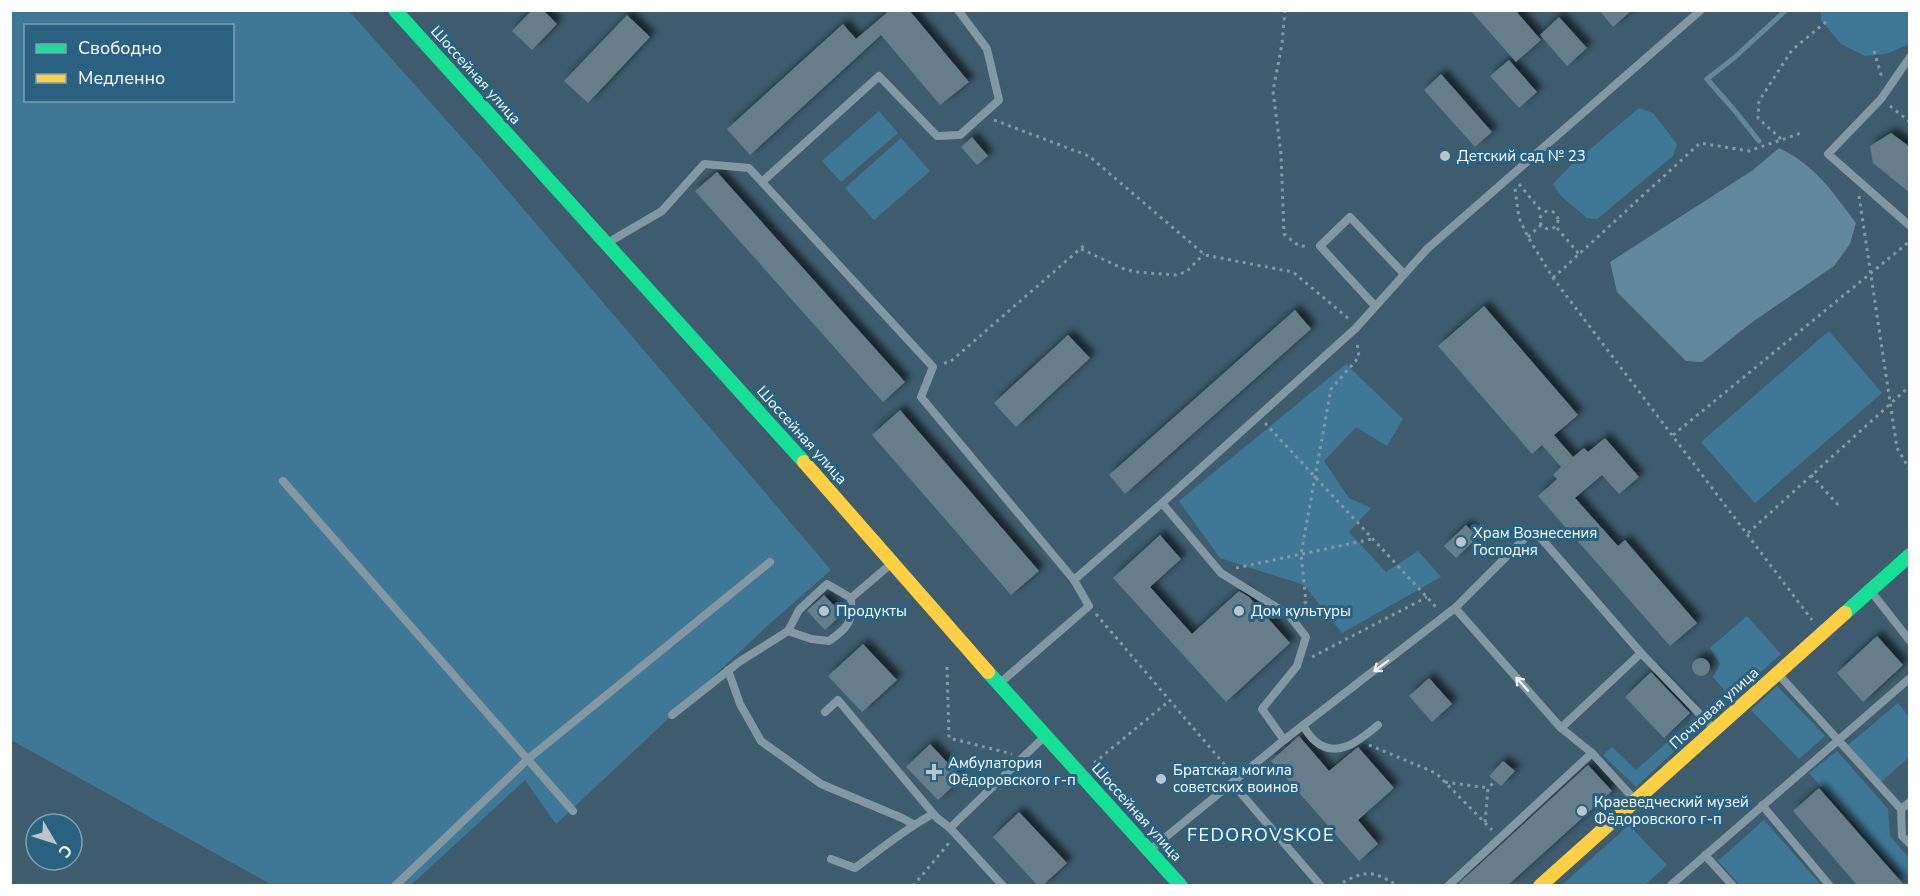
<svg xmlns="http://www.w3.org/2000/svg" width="1920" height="896" font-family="'Nunito Sans',sans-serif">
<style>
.green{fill:#3f7897;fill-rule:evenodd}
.water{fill:#62889c}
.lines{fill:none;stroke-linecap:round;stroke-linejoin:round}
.stream{stroke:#62889c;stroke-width:5}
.building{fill:#677d8a;filter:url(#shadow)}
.path{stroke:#8498a3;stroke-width:3;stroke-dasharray:3 4.5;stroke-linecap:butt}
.lane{stroke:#8498a3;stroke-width:8}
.fast{stroke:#16e098;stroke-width:14}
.slow{stroke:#ffcf43;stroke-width:14}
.oneway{stroke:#edf0f1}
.poi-dot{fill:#bbc6cc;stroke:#2a6181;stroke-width:2}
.labels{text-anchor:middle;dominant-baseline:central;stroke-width:6;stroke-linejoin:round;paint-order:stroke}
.street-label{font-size:15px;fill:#fff;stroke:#2a6181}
.poi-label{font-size:15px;fill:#fff;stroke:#2a6181;text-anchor:start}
.quarter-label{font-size:18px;letter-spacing:1.5px;fill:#fff;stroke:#2a6181}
</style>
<defs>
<filter id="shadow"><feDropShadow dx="5.5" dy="-5.5" stdDeviation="3" flood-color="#0009"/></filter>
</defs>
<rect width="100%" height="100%" fill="#3e5c6d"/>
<g class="green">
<path d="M11,11H349L480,158L831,570L766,627L556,824L525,780L411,885H272L11,740ZM26,26H232V100H26Z"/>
<path d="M1821,11H1909V40L1907,45L1886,54L1865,56L1841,44L1821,20Z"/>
<path d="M1639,108L1653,113L1677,144L1673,156L1597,219L1587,218L1560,195L1553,184L1570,166Z"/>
<path d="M879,111L898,133L841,182L822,161Z"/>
<path d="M901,138L930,171L874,220L845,188Z"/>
<path d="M1829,331L1882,393L1755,503L1701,442Z"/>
<path d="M1346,364L1403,419L1387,446L1356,427L1324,461L1349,498L1371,508L1349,532L1386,572L1418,551L1441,577L1342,633L1304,585L1220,558L1179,501Z"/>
<path d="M1747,616L1781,654L1731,698L1713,677L1720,664L1710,648Z"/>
<path d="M1777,686L1825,736L1799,759L1751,710Z"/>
<path d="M1898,703L1909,717V757L1880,783L1848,745Z"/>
<path d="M1695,718L1702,725L1636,787L1603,755L1612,747L1636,770Z"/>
<path d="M1837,751L1888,809L1890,836L1909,858V877L1905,881L1809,773Z"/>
<path d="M1764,820L1821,885H1740L1718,861Z"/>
<path d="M1629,825L1667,865L1645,885H1562Z"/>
</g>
<path class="water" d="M1779,148C1816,166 1832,191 1856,223L1850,244L1834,266L1751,323L1702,362L1686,361L1617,292L1610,262L1753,170Z"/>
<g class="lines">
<path class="stream" d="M1759,141L1735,111L1707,79L1734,58L1786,10"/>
</g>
<g class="building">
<path d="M532,10H543L557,24L532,50L512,31Z"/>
<path d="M890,10H909L969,82L940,105L881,35L750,155L727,129L843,24L856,39Z"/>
<path d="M1470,10H1515L1541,40L1516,62Z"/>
<path d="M1599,10H1632L1613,27Z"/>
<path d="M627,15L650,37L588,103L564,81Z"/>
<path d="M1559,17L1587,48L1567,66L1540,35Z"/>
<path d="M1509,60L1537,92L1519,108L1490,76Z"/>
<path d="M1441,74L1492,132L1475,147L1424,90Z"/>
<path d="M1891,133L1910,147V193L1873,163L1870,146Z"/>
<path d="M972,137L988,156L977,165L961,147Z"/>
<path d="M717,172L905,382L883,402L695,191Z"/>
<path d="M1484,306L1578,415L1554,435L1573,457L1584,448L1588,452L1605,438L1639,477L1619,494L1602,475L1575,498L1618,546L1625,540L1697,623L1670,646L1538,496L1557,479L1553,475L1561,467L1542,445L1532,454L1438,346Z"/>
<path d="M1295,310L1311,329L1125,494L1109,475Z"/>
<path d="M1068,335L1090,358L1016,427L994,403Z"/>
<path d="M900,410L1039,571L1011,595L872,435Z"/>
<path d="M1466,525L1478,537L1456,558L1444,546Z"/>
<path d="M1160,535L1181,559L1150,587L1192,634L1239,591L1249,597L1290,643L1226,702L1113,578Z"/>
<path d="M824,595L842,614L825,630L807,611Z"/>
<path d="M1877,636L1903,665L1863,702L1837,673Z"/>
<path d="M863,644L897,680L862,712L828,676Z"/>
<circle cx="1701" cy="667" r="9"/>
<path d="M1651,672L1690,713L1664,738L1625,697Z"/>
<path d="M1429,678L1452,704L1432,722L1409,696Z"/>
<path d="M1299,736L1329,771L1358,747L1394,788L1358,820L1378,844L1359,861L1271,761Z"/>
<path d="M930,744L962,778L938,800L906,767Z"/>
<path d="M1503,761L1515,771L1501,786L1489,776Z"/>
<path d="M1588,765L1612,791L1508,885H1457Z"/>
<path d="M1819,788L1904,885H1857L1793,811Z"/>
<path d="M1019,812L1067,863L1043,885H1037L993,837Z"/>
</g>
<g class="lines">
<g class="path">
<path d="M1285,10L1282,44L1273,91L1281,154L1284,234L1299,246H1309"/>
<path d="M1874,51L1882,78"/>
<path d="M1890,106L1910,122"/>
<path d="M994,120L1089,156L1205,255L1293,272L1349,319"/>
<path d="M1781,139L1758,118L1759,101L1792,50L1827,21"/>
<path d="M1519,184L1543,213"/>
<path d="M1515,189L1519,218L1528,237L1553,278L1812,620"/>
<path d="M1859,196L1897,448L1910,470"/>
<circle cx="1549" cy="220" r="9"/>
<path d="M1557,228L1579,254"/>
<path d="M1528,237L1541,225"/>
<path d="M1081,249L1124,269L1136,272L1175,275L1186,272L1204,254"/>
<path d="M1553,278L1700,143L1749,151L1804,132"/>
<path d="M944,363L950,362L1087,243"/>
<path d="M1265,423L1436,607"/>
<path d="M1673,435L1910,241"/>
<path d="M1811,475L1839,506"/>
<path d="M1748,533L1910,386"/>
<path d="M1236,568L1372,539"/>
<path d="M1298,608L1306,602L1301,554L1331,389L1359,357L1357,342"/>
<path d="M1096,614L1230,771"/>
<path d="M1312,657L1427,597"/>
<path d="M947,667L949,738L1012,754"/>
<path d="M1369,745L1436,773L1492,830"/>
<path d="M1094,763L1169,701"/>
<path d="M1445,782L1488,788"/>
<path d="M1485,822L1488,788L1494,782"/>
<path d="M913,886L949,843"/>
<path d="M1336,886C1365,871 1369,868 1398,886"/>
</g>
<g class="lane">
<path d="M1910,57L1881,99L1828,154L1910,226"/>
<path d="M762,182L879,76L937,136L960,135L999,100L987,49L958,10"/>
<path d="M609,242L662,211L704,164L749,168L933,367L921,397L1074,580"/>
<path d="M1375,306L1320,246L1350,217L1404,274"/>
<path d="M283,481L573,811"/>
<path d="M1162,503L1356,328L1427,249L1701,10"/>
<path d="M1870,590L1910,641"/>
<path d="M1455,608L1529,534L1540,537L1641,653L1714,729"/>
<path d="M788,631L811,639L829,641C848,627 853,623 851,598"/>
<path d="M728,670L740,704L761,741L821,784L902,818L913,824"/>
<path d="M1778,674L1901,809"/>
<path d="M1000,683L1089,606L1074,580L1162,503L1221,573L1289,615L1306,637L1297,666L1262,709L1284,740"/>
<path d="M825,712L838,700L937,818L950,828L1003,886"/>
<path d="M672,715L739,662L788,631L799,610L827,584L851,598L892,563"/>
<path d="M1303,726C1307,731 1310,737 1315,741C1337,760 1360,740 1378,725"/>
<path d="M1561,728L1641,653"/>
<path d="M1232,783L1321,886"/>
<path d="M1910,802L1901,809L1902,836L1910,844"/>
<path d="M1762,805L1830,886"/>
<path d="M950,828L1044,737"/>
<path d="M1150,850L1284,740L1455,608L1561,728L1592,753L1634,799"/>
<path d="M1705,855L1733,886"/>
<path d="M831,859L855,868C880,850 906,828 933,814"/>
<path d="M395,886L528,759L770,562"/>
<path d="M1448,886L1592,753"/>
<path d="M1670,886L1910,678"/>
</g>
<g class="fast">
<path d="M395,10L804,462"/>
<path d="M1845,613L1910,555"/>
<path d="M988,672L1181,886"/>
</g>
<g class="slow">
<path d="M804,462L988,672"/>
<path d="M1540,886L1845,613"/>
</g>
</g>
<defs><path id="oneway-shaft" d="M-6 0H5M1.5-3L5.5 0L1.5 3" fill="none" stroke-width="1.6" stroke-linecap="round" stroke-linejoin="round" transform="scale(1.5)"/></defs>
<g class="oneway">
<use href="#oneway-shaft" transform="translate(1381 666) rotate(143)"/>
<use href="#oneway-shaft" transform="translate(1522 684) rotate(-132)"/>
</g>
<g class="poi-dot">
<circle cx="1445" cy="156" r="6"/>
<circle cx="1461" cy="542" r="6"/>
<circle cx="824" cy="611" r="6"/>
<circle cx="1239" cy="611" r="6"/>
<path d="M931 763h6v6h6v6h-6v6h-6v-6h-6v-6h6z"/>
<circle cx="1161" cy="779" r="6"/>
<circle cx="1582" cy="811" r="6"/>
</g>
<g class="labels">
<g class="street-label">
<text transform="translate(476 75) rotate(48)">Шоссейная улица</text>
<text transform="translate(802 435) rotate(48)">Шоссейная улица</text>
<text transform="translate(1714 708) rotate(-42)">Почтовая улица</text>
<text transform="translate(1137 812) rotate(48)">Шоссейная улица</text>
</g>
<g class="poi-label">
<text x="1457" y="156">Детский сад № 23</text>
<text x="1473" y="533">Храм Вознесения<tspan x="1473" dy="17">Господня</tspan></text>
<text x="836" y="611">Продукты</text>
<text x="1251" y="611">Дом культуры</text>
<text x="948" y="763">Амбулатория<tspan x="948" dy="17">Фёдоровского г-п</tspan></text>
<text x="1173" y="770">Братская могила<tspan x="1173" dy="17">советских воинов</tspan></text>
<text x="1594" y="802">Краеведческий музей<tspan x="1594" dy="17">Фёдоровского г-п</tspan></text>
</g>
<g class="quarter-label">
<text x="1261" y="835">FEDOROVSKOE</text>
</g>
</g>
<rect width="1920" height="896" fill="none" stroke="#ffffff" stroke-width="24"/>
<rect x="24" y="24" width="210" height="78" fill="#2a6181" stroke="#7fa0b3" stroke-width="1.5"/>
<rect x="36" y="44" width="30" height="9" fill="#16e098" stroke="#7fa0b3" stroke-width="1.5"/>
<text x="78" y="54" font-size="18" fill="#ffffff">Свободно</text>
<rect x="36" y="74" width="30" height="9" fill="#ffcf43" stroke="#7fa0b3" stroke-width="1.5"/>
<text x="78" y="84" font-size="18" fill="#ffffff">Медленно</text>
<g transform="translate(54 842) rotate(129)"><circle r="28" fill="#2a6181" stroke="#7fa0b3" stroke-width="1.5"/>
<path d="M0-4.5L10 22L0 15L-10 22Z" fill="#bbc6cc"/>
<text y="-9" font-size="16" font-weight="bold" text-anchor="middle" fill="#ffffff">С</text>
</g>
</svg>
